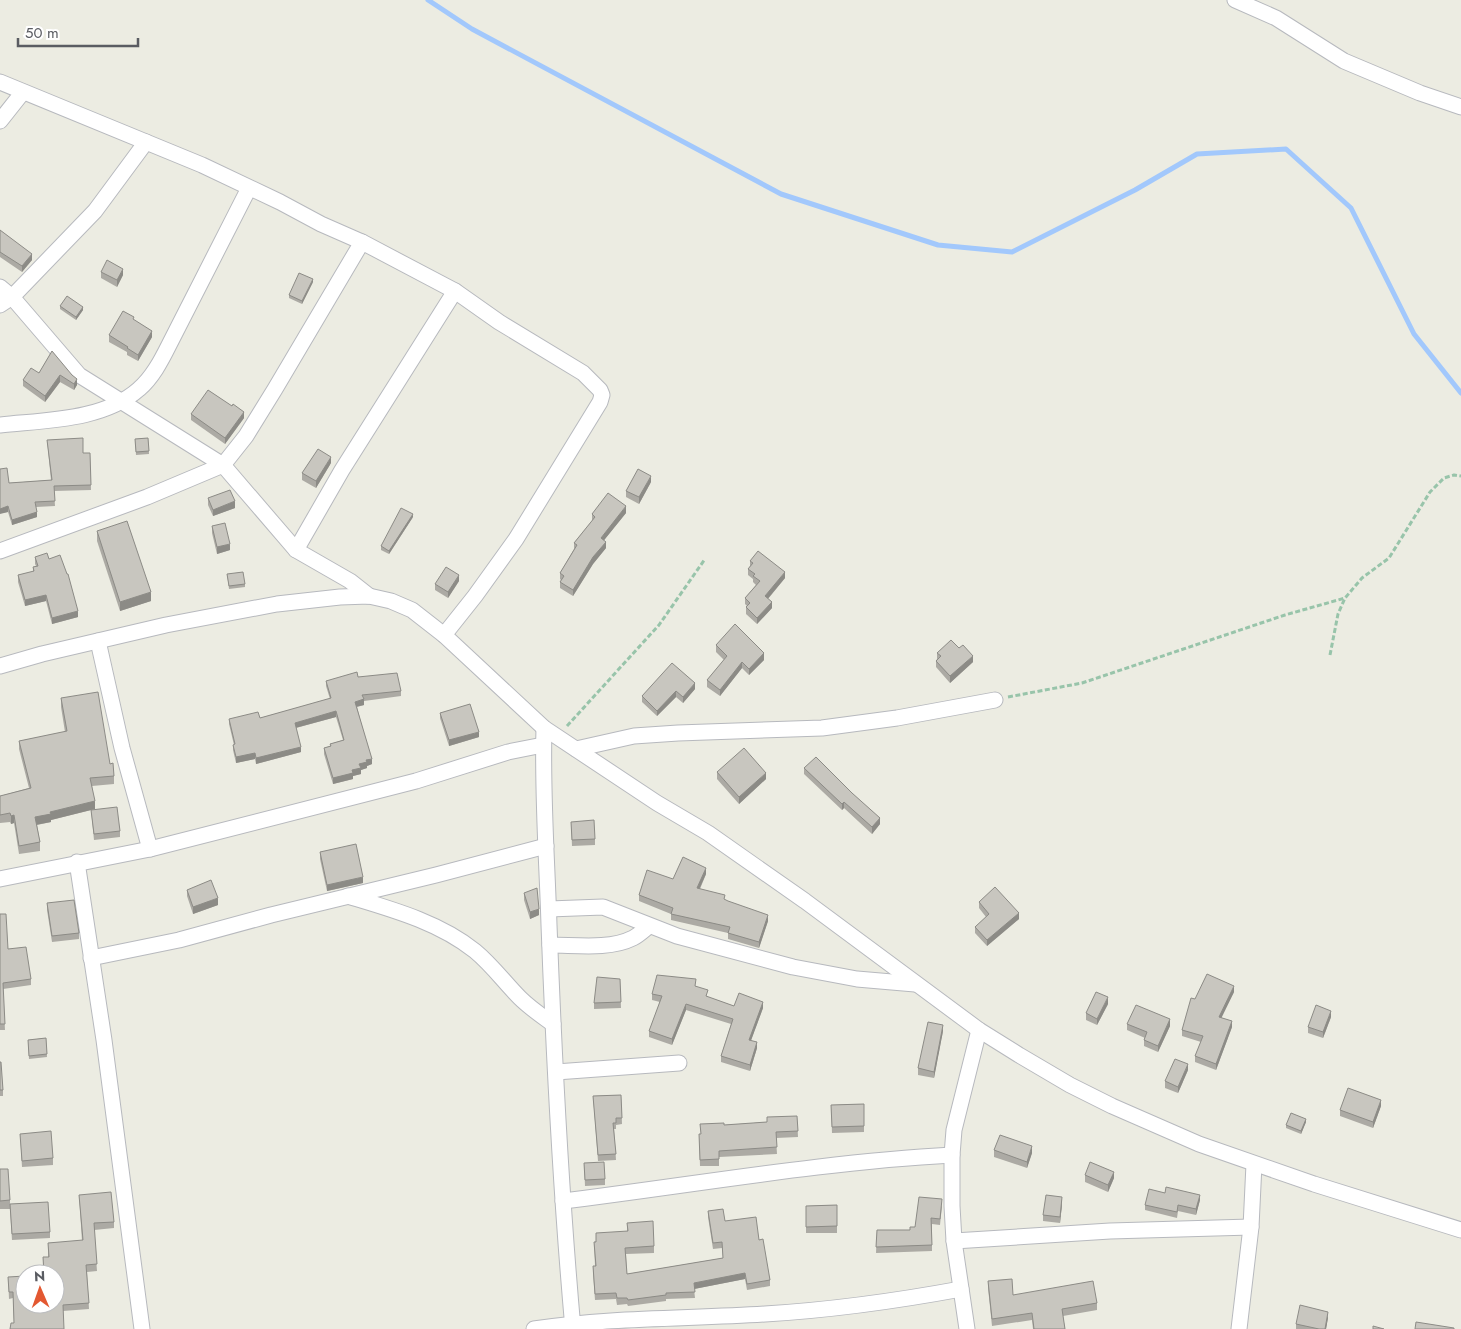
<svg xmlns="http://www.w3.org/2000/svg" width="1461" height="1329" font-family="Jost,sans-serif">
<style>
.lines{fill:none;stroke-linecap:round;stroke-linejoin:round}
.stream{stroke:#a2c8fc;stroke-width:5}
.minor-casing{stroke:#b7b9be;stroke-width:17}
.path{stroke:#98c4aa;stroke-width:3;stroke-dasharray:5 2.5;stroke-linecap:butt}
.minor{stroke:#fff;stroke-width:15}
.wall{fill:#acaaa4}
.shaded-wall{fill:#8c8b86}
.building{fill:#c8c6bf;stroke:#8c8b86}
</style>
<rect width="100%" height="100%" fill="#ecece2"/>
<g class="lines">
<path class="stream" d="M428,0L472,29L781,194L938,245L1012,252L1135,190L1197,154L1286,149L1351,208L1414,334L1461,393"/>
<g class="minor-casing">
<g id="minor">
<path d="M1235,0L1276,18L1344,61L1420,93L1461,107"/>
<path d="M0,82L202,165L280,202L321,224L362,242L455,291L499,322L583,373L600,390L602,395L600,402L516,539L475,596L444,635"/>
<path d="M0,121L23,92"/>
<path d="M0,287L12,297L79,375L223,465L296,550L350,581L369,596"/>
<path d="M0,305L12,297L95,211L146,142"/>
<path d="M0,425C45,420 103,421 139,389C152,378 161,361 169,345L249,188"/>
<path d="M296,550L342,470L455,291"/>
<path d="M0,551L147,497L223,465L246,436L275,389L362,242"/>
<path d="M98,641L122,748L150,849"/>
<path d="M0,666L42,654L166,625L277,604L340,597L369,596L391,601L412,610L444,635L544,728L657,803L708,833L805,901L979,1030L1019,1055L1070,1085L1112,1106L1199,1144L1314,1184L1461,1230"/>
<path d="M544,728C542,794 547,859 549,925C554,1060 561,1195 573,1329"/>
<path d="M576,749L634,736L678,733L822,728L897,718L995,700"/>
<path d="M77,862L104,1040L142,1329"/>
<path d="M0,879L150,849L416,781L508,752L543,745"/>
<path d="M348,896C391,909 439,922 475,951C492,965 505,983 520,998C530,1008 542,1016 553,1024"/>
<path d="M549,909L603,907L677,936L793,967L857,979L915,984"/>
<path d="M550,945C576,945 609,950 633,938C639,935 644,930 649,926"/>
<path d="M91,958L179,940L271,915L436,875L546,846"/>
<path d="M556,1072L679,1063"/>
<path d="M563,1201C693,1185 822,1162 952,1155"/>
<path d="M954,1241L1110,1231L1251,1227"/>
<path d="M534,1329C611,1317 688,1319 765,1314C831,1310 896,1301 961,1289"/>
<path d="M967,1329L954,1241L952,1206V1155L954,1130L979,1030"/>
<path d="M1239,1329L1251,1227L1254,1164"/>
</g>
</g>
<g class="path">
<path d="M1330,655L1338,614L1345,598L1362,578L1389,558L1430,492L1444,478L1454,475L1461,476"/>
<path d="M1008,697L1082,683L1285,615L1345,598"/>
<path d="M567,726L659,625L705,559"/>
</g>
<use href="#minor" class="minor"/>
</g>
<g class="wall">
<path d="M0,230L32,260L22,272L0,257Z"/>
<path d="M101,272L123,275L117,287L101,278Z"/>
<path d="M313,282L302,304L289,298V295Z"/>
<path d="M60,306L83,310L76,320L60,309Z"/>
<path d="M134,320L152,337L138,361L127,355V352L109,342V335Z"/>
<path d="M52,351L77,385L74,390L60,382L45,402L23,386V380L39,373Z"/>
<path d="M191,414L244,418L225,444L191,420Z"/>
<path d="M148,438L149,454L136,455L135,439Z"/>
<path d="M47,440L83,453H90L91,490L54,491L55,506L36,507L37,517L12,525L8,512L0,513V469L9,483L51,480Z"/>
<path d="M331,463L316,488L302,480V473Z"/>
<path d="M651,482L639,504L626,497V491Z"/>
<path d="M208,498L235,508L213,516L208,505Z"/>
<path d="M626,513L604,540L606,548L593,564L573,596L560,588V582L561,580L560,579V573L574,549V543L592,521V514Z"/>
<path d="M413,517L389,554L381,550V546Z"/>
<path d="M212,526L230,550L217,554L212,533Z"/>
<path d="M97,531L151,601L120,611L97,541Z"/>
<path d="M35,557L49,559L78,617L52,624L46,601L25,606L18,582V575L33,572V567L36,566L35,564Z"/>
<path d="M750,561L785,578L768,599L772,608L757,624L746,614V607L747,606L745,604V598L756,585L753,582V579L748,575V569L750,566Z"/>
<path d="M227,574L245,584V587L229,589Z"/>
<path d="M459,581L448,598L435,590V584Z"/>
<path d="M716,645L764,660L749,675L742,668L720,696L707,687V680L724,660L716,652Z"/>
<path d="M937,653L973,662L950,683L936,667V661L937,659Z"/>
<path d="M358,677L401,691V696L364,701V705L357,707L372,764L367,766V768L361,770V774L353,776V779L333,784L324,754V748L330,746V744L343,740L336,717L296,728L301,752L256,764L255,759L236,763L233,750V745H234L229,724V719L260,718L330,699L326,686V681Z"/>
<path d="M695,689L683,703L676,697L657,716L642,702V696Z"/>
<path d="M61,698L110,764L114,776V784L92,786L95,809L51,820V822L37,825L40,842V851L19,854L14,823L11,824L10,822L0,823V796L29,788L19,749V741L65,732L61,707Z"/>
<path d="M440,713L479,737L449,746L440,718Z"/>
<path d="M804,768L880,824L872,834L844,808L842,810L804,774Z"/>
<path d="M717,772L766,779L739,804L717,779Z"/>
<path d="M91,810L120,831V837L94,840Z"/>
<path d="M571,822L595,839V845L572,846Z"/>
<path d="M320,852L363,883L327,891L320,859Z"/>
<path d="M706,874L700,889L725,900L768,921L759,948L728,939V933L671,920V914L639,901V895L673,879Z"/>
<path d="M187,890L218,905L193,914L187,896Z"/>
<path d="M524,893L539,915L530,919L524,900Z"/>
<path d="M979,902L1019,919L987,946L975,933V927L986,917L979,908Z"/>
<path d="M47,903L79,933V939L52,942L47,910Z"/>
<path d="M0,914L8,949L31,979V985L3,989L5,1030H0Z"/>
<path d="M620,979L621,1008L594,1009V1003Z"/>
<path d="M696,986L708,997L734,1006L763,1008L751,1040L757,1048L750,1071L721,1062V1056L731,1024L686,1010L672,1045L649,1037V1031L660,1002L652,1000V994Z"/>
<path d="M1234,992L1221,1017L1232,1027L1216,1070L1195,1062V1056L1201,1042L1182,1036V1030L1195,999Z"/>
<path d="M1108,1004L1097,1025L1086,1020V1013Z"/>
<path d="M1331,1017L1323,1038L1308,1033V1027Z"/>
<path d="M1127,1024L1170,1026L1158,1052L1144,1046V1040L1145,1038L1127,1030Z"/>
<path d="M943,1031L934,1078L918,1075V1068Z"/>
<path d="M46,1038L47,1057L29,1059L28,1040Z"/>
<path d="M0,1062L3,1090V1096H0Z"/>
<path d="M1188,1070L1178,1093L1165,1088V1081Z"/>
<path d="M621,1095L622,1124L616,1125V1129H614L616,1160L598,1161L593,1096Z"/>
<path d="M864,1104V1132L832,1133L831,1105Z"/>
<path d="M1381,1106L1373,1128L1340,1116V1110Z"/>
<path d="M797,1116L798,1137L776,1138L777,1154L719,1157V1166H700L699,1134H701L700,1124L724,1125L767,1122Z"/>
<path d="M1306,1122L1301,1134L1286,1128V1125Z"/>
<path d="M20,1134L53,1158V1165L22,1167Z"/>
<path d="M994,1150L1032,1153L1027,1168L994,1157Z"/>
<path d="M584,1163L605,1179V1185L585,1186Z"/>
<path d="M0,1169L10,1200V1204L50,1232V1238L12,1240L10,1209H0Z"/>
<path d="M1085,1175L1114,1178L1108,1192L1085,1182Z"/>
<path d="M79,1195L114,1222V1228L94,1230L97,1271L87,1272L89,1309L63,1311L14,1323L13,1298L9,1299L8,1277L25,1304L55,1274H44L43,1257H48V1243L82,1241Z"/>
<path d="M1200,1200L1196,1215L1178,1211L1177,1218L1145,1210V1205Z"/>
<path d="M1062,1204L1060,1223L1043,1221V1215Z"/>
<path d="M837,1205V1233H806V1206Z"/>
<path d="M942,1206L940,1225L932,1224V1251L876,1253L877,1230H910L915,1227Z"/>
<path d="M708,1211L725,1221L759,1240L770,1280V1286L747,1290L745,1279L694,1289L695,1298L666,1299V1301L628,1306L627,1304L617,1305L616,1299L595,1300L593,1272V1266H595L594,1242L627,1231V1223L654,1246V1253L626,1254L627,1274L723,1258L722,1248L713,1249L708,1217Z"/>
<path d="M988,1281L1013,1295L1097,1303V1310L1063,1316L1065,1329H1033L1032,1320L992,1326L988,1288Z"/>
<path d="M1328,1318L1326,1329H1296V1324Z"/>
</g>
<g class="shaded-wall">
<path d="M32,254V260L22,272V266Z"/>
<path d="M123,269V275L117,287V280Z"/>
<path d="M313,279V282L302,304V301Z"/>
<path d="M83,307V310L76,320V317Z"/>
<path d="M152,331V337L138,361V355Z"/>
<path d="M60,375V382L45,402V396Z"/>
<path d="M77,379V385L74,390V384Z"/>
<path d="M244,412V418L225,444V438Z"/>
<path d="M331,457V463L316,488V481Z"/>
<path d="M651,476V482L639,504V497Z"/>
<path d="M235,501V508L213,516V510Z"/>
<path d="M8,506V512L0,514V509Z"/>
<path d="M626,506V513L601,544V538Z"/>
<path d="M37,512V517L12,525V520Z"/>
<path d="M413,514V517L389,554V551Z"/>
<path d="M606,542V548L593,564L573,596V590L593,557Z"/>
<path d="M230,544V550L217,554V547Z"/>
<path d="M785,572V578L765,602V596Z"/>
<path d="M459,575V581L448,598V592Z"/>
<path d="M151,592V601L120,611V602Z"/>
<path d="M46,595V601L25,606V600Z"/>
<path d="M772,602V608L757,624V618Z"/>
<path d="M78,611V617L52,624V618Z"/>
<path d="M764,653V660L749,675V669Z"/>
<path d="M973,656V662L950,683V676Z"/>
<path d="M742,662V668L720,696V690Z"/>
<path d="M695,683V689L683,703V697Z"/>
<path d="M676,691V697L657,716V711Z"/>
<path d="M364,699V705L355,707V702Z"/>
<path d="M336,711V717L295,728V723Z"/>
<path d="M479,732V737L449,746V740Z"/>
<path d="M301,747V752L256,764V758Z"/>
<path d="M255,753V759L236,763V757Z"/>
<path d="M372,759V764L367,766V768L361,770V774L353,776V779L333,784V778L352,770L359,764L366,760Z"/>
<path d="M766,773V779L739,804V797Z"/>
<path d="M95,801V809L51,820V822L35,825V817L50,812Z"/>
<path d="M844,802V808L842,810V804Z"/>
<path d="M14,815V823L11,824V816Z"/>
<path d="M880,818V824L872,834V827Z"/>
<path d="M706,868V874L697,894V888Z"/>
<path d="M363,877V883L327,891V885Z"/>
<path d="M218,898V905L193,914V907Z"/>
<path d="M539,909V915L530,919V912Z"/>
<path d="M1019,913V919L987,946V940Z"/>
<path d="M768,915V921L759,948V942Z"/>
<path d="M1234,986V992L1219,1023V1017Z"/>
<path d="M1108,997V1004L1097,1025V1019Z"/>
<path d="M763,1002V1008L749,1046V1040Z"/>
<path d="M686,1004V1010L672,1045V1039Z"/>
<path d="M1331,1011V1017L1323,1038V1032Z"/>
<path d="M1170,1019V1026L1158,1052V1046Z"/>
<path d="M1232,1021V1027L1216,1070V1064Z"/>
<path d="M943,1025V1031L934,1078V1072Z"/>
<path d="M757,1042V1048L750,1071V1065Z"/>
<path d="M1188,1064V1070L1178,1093V1087Z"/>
<path d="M1381,1100V1106L1373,1128V1122Z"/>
<path d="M1306,1119V1122L1301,1134V1131Z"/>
<path d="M1032,1146V1153L1027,1168V1162Z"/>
<path d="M1114,1172V1178L1108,1192V1185Z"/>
<path d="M1200,1195V1200L1196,1215V1209Z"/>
<path d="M1062,1197V1204L1060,1223V1217Z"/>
<path d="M745,1273V1279L694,1289V1283Z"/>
<path d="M1328,1312V1318L1326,1329H1325Z"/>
</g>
<g class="building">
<path d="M0,230L32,254L22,266L0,252Z"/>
<path d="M107,260L123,269L117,280L101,272Z"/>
<path d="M299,273L313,279L302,301L289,295Z"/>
<path d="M67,296L83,307L76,317L60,306Z"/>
<path d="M123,311L134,317L133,319L152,331L138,355L127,348L128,347L109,335Z"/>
<path d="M52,351L72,375L77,379L74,384L60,375L45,396L23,380L31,368L39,373Z"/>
<path d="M208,390L232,406L233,404L244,412L225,438L191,414Z"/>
<path d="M83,438V453H90L91,485L54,486L55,501L35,502L37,512L12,520L8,506L0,509V469L7,468L9,483L52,480L47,440Z"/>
<path d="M148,438L149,451L136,452L135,439Z"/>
<path d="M318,449L331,457L316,481L302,473Z"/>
<path d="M638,469L651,476L639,497L626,491Z"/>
<path d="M230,490L235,501L213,510L208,498Z"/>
<path d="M608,493L626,506L601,538L606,542L593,557L573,590L560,582L564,576L560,573L577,545L574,543L595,517L592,514Z"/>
<path d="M401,508L413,514L389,551L381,546Z"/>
<path d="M127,521L151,592L120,602L97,531Z"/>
<path d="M225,523L230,544L217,547L212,526Z"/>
<path d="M758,551L785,572L765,596L772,602L757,618L746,607L750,603L745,598L760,581L753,576L755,574L748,569L753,563L750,561Z"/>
<path d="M47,553L49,559L60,555L67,574H68L78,611L52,618L46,595L25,600L18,575L34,571L33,567L38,566L35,557Z"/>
<path d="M446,567L459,575L448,592L435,584Z"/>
<path d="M243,572L245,584L229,586L227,574Z"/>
<path d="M735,624L764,653L749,669L742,662L720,690L707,680L727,656L716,645Z"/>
<path d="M951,640L959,648L963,645L973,656L950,676L936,661L941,656L937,653Z"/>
<path d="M672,663L695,683L683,697L676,691L657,711L642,696Z"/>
<path d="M357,672L358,677L397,673L401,691L362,695L364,699L355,702L372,759L366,760L367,762L359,764L361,768L352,770L353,773L333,778L324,748L331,746L330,744L344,740L336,711L295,723L301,747L256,758L255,753L236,757L233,745L235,744L229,719L258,712L260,718L331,698L326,681Z"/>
<path d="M98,692L110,764L113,763L114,776L90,778L95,801L50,812L51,814L35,817L40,842L19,846L14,815L11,816L10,813L0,815V796L31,788L19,741L67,731L61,698Z"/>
<path d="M470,704L479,732L449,740L440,713Z"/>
<path d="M744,748L766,773L739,797L717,772Z"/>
<path d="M816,757L852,793L880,818L872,827L844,802L842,804L804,768Z"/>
<path d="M117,807L120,831L94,834L91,810Z"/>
<path d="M594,820L595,839L572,840L571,822Z"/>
<path d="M356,844L363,877L327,885L320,852Z"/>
<path d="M683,857L706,868L697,888L725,895L724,899L728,901L768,915L759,942L728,933L730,927L671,914L673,908L639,895L647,870L673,879Z"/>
<path d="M211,880L218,898L193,907L187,890Z"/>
<path d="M995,887L1019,913L987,940L975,927L989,914L979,902Z"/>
<path d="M537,888L539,909L530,912L524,893Z"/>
<path d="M74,900L79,933L52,936L47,903Z"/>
<path d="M0,914H6L8,949L26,947L31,979L3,983L5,1024H0Z"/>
<path d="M1207,974L1234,986L1219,1017L1232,1021L1216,1064L1195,1056L1203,1036L1182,1030L1191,998L1195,999Z"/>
<path d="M657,975L696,979L695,986L708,990L706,996L734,1006L739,993L763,1002L749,1040L757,1042L750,1065L721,1056L733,1019L686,1004L672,1039L649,1031L662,996L652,994Z"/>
<path d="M597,977L620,979L621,1002L594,1003Z"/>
<path d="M1096,992L1108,997L1097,1019L1086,1013Z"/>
<path d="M1136,1005L1170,1019L1158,1046L1144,1040L1147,1032L1127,1024Z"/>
<path d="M1316,1005L1331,1011L1323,1032L1308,1027Z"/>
<path d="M928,1022L943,1025L934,1072L918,1068Z"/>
<path d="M46,1038L47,1054L29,1056L28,1040Z"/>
<path d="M1175,1059L1188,1064L1178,1087L1165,1081Z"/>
<path d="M0,1062H1L3,1090H0Z"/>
<path d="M1348,1088L1381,1100L1373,1122L1340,1110Z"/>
<path d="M621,1095L622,1118H616V1123H613L616,1154L598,1155L593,1096Z"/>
<path d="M864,1104V1126L832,1127L831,1105Z"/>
<path d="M1291,1113L1306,1119L1301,1131L1286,1125Z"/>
<path d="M797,1116L798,1131L776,1132L777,1147L719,1151V1159L700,1160L699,1134H701L700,1124L724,1123V1125L767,1122V1117Z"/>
<path d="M51,1131L53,1158L22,1161L20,1134Z"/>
<path d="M1000,1135L1032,1146L1027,1162L994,1150Z"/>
<path d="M604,1162L605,1179L585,1180L584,1163Z"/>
<path d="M1090,1162L1114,1172L1108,1185L1085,1175Z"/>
<path d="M0,1169H8L10,1200L0,1201Z"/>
<path d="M1166,1187L1200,1195L1196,1209L1178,1205L1177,1212L1145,1205L1149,1189L1165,1193Z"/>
<path d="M111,1192L114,1222L94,1223L97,1264L86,1265L89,1303L63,1305L64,1329H10L11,1323H14L13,1292H9L8,1277L25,1276V1304H55V1274H44L43,1257H49L48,1243L83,1240L79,1195Z"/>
<path d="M1046,1195L1062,1197L1060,1217L1043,1215Z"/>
<path d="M919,1197L942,1199L940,1219L931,1218L932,1245L876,1247L877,1230H910V1227H915Z"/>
<path d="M48,1202L50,1232L12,1234L10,1204Z"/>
<path d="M837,1205V1226L806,1227V1206Z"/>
<path d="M723,1209L725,1221L756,1217L759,1240L763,1239L770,1280L747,1284L745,1273L694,1283L695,1292L666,1293V1295L628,1300L627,1298H617L616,1293L595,1294L593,1266H596L594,1242H596V1233L628,1231L627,1223L653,1221L654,1246L625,1248L627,1274L723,1258L722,1242L713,1243L708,1211Z"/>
<path d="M1012,1279L1013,1295L1093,1281L1097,1303L1062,1309L1065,1329H1034L1032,1313L992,1319L988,1281Z"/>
<path d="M1300,1305L1328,1312L1325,1329H1319L1296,1324Z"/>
<path d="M1416,1322L1454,1328V1329H1415Z"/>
<path d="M1373,1326L1384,1329H1373Z"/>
</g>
<g transform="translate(40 1289) rotate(358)"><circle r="24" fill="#ffffff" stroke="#bdbec0"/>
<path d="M0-4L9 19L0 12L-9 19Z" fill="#e35831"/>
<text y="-8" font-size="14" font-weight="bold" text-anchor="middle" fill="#5a5c62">N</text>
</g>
<path d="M18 38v8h120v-8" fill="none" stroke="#5a5c62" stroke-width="2.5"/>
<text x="25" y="38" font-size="15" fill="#5a5c62" stroke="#ffffff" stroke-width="4" paint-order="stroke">50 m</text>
</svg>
